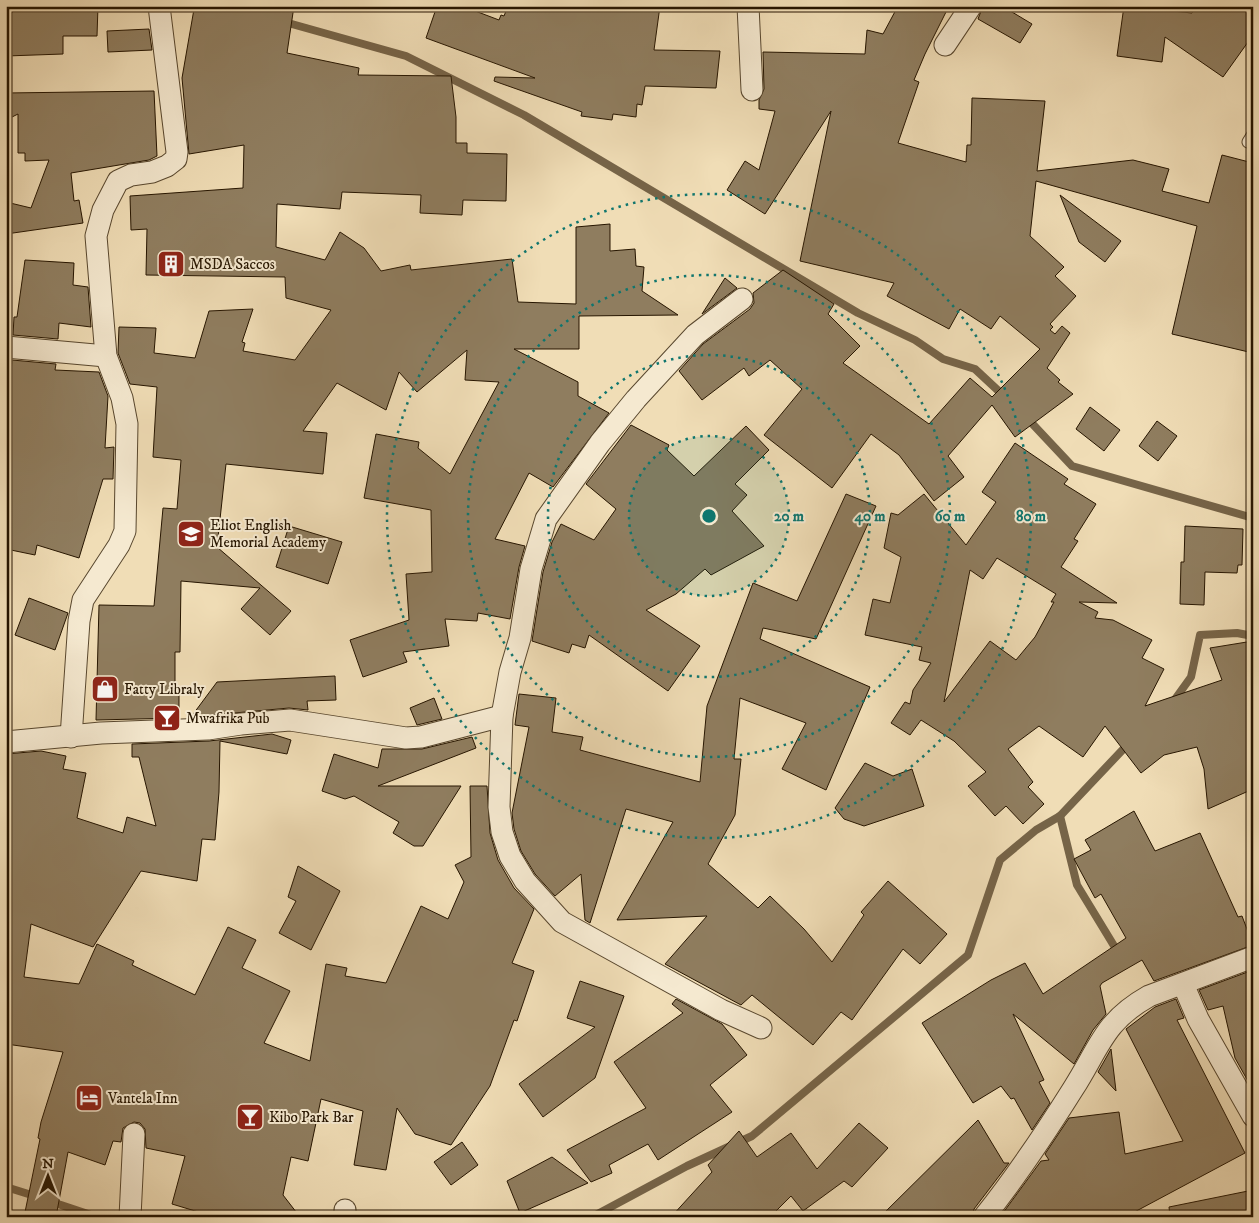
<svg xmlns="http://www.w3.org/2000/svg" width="1259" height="1223" font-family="'IM FELL DW Pica',serif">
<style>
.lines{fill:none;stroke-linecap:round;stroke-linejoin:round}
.stream{stroke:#766448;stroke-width:8}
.building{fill:#8f7d5f;stroke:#261500;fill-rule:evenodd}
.lane-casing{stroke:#58472e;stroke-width:13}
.street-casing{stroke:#58472e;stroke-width:23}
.lane{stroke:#f5e9d0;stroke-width:11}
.street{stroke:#f5e9d0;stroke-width:21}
.ring{fill:none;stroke:#0f766e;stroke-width:2.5;stroke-dasharray:2.5 5}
.labels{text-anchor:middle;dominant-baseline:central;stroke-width:4;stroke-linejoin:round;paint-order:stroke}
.poi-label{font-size:15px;fill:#261500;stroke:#f5e9d0;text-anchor:start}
.centre{fill:#0f766e;stroke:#f5e9d0;stroke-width:2.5}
.ring-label{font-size:15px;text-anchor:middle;font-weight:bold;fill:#0f766e;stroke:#f5e9d0;stroke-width:4;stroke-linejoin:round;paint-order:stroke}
</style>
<rect width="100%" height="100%" fill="#f0ddb6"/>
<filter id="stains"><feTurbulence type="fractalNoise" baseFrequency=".004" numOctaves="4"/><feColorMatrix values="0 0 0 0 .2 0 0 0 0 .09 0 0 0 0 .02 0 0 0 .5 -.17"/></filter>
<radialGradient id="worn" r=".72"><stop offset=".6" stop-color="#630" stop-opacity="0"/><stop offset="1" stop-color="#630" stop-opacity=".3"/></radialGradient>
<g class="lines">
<g class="stream">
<path d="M281,21L406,56L524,115L858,313L915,340L943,359L975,369L1005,397"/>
<path d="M1026,417L1072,466L1253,518"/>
<path d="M1173,702L1191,677L1200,635L1237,633L1253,636"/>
<path d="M1060,816L1077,885L1119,954"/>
<path d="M6,1187L38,1197"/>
<path d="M49,1201L97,1217"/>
<path d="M592,1217L687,1166L752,1136L968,955L1000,860L1036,830L1060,816L1130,742"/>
</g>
</g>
<g class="building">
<path d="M6,6H98L97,36H63V54L6,56Z"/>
<path d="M200,6H294L287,53L359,68L358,75L451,76L456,117V143H467V153L507,154L506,201L463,200L462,215L420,213L421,195L342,192L340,209L277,204L276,247L325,260L340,232L364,248L381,271L410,265L411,270L512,259L518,302L576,304V227L610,224V251L635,249L636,266L644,267L642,291L678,315L579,316V349H514L578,382V396L609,413L553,487L529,473L495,539L525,546L519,567L510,619L478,613L477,621L445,619L449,646L403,652L407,662L363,677L350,640L409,620L406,574L432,572L431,510L364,498L376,434L419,442L418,448L450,474L499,382L465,380L467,350L417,392L399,372L386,410L337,383L303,431L327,433L323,474L226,464L217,547L291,611L270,635L241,609L260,588L181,581L180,652H175V688L179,689V718L96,720L99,605L154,606L163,508L177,509L181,460L153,457L157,387L130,384L118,353L119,327L156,328L154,353L195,358L209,311L253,309L242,342L245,343L243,351L295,360L331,310L286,298L285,277L146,275L147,229L131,230L130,196L243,188L244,145L189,154L182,78L194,9L200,10Z"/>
<path d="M437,6H462L499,20L501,15L504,16L508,6H660L654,50L720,51L716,88L645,86L642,105L637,104L636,117L613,114L612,120L581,116L582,112L494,81L495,77L535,78L426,38Z"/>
<path d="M898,6H949L925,54L914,80L919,82L898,143L966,162L967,145H971L972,98L1045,101L1037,171L1133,160L1169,169L1162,191L1209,203L1222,155L1253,163V353L1172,334L1197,226L1036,181L1030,236L1064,267L1055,276L1076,296L1050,324L1053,327L1050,330L1055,334L1062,326L1070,333L1047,368L1060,380L1058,382L1073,394L1015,437L992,405L948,456L964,477L934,501L899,455L871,434L832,488L764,435L802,389L770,360L749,376L744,368L702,400L679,371L703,344L750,309L754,303L753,293L783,270L834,304L828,314L860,346L843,363L929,424L970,378L992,397L1040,349L1000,316L991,329L960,309L949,329L887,296L894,283L800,261L831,111L765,214L727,190L745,161L759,170L775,111L759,109V100L764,89L763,52L865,54L867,30L883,34Z"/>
<path d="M983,6H1002L1032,24L1020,43L978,19Z"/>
<path d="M1124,6L1192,13L1195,6H1253V35L1223,77L1165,37L1162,62L1117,56Z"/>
<path d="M149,29L152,50L108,52L107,31Z"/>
<path d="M154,91L157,156L149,160L71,173L74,201L79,200L83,223L6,234V202L31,208L49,160L25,161V153H18V114L6,120V93Z"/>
<path d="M1060,195L1121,241L1105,262L1079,242Z"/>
<path d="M25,260L74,263L73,285L88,287L91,327L59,323L58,339L13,335L14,317H17Z"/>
<path d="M725,278L737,288L702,314Z"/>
<path d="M12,360L56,364L55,370L99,372L108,396L105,448L114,447L113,479H103L79,558L37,545L35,555L6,549V372L11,373Z"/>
<path d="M1090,407L1120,430L1104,451L1076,429Z"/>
<path d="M1157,421L1177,436L1158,461L1139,446Z"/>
<path d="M631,425L669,445L667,450L694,476L746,426L769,450L735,484L747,495L732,511L764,546L711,575L705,569L676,594L646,610L700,646L668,691L589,635L585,648L572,644L569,653L532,641L543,572L552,542L561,524L594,540L616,509L586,484Z"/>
<path d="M1015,443L1068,479L1064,484L1096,504L1074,539L1078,541L1061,567L1117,603L1079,602L1098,612L1095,618L1113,620L1152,640L1142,658L1164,669L1145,706L1222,680L1210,648L1253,641V789L1208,809L1204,769L1197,747L1164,755L1141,773L1105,726L1083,757L1039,726L1008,749L1033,782L1028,787L1044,804L1023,824L1006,806L995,816L968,786L986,772L954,741L921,720L910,735L891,723L905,702L910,704L913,690L931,663L919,660L922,647L865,635L873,599L890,603L901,557L884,548L891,513L898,515L924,494L966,545L996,502L982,492ZM997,558L1056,594L1051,602H1054L1035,637L1016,660L990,641L944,702L970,570L983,579Z"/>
<path d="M846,494L876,506L816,639L763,628L760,639L870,687L826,790L782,769L806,723L740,698L734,759H741L735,815L708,864L758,908L770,896L804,929L832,962L864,915L861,912L888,881L947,934L920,964L903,949L852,1020L841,1012L813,1045L752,995L741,1005L665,964L707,916L617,920L673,822L626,809L590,923L585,920L581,874L555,896L535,874L521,851L514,829L512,813L529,727L515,725L519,694L556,698L552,732L583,737L580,750L700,782L707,706L753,583L797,601Z"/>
<path d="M289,526L342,542L328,584L276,567Z"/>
<path d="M1185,526L1243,529L1242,565H1238L1237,573L1205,572L1204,605L1180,604L1181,562H1184Z"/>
<path d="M29,598L68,613L55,650L15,635Z"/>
<path d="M335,676L336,700L307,701L308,710L289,708L191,717L217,682Z"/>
<path d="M434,698L442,719L417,725L410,708Z"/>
<path d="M272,734L291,740L287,754L220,741L219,792L215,840L202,839L197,881L141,871L93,947L31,924L24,977L79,984L97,944L134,961L132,965L195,995L228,927L256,940L242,968L290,991L264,1043L310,1061L326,964L347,968L345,976L386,983L421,906L448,919L464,882L455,865L471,857L470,786H487L490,833L498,860L514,888L534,909L512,963L534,971L517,1021L514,1020L490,1086L451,1145L415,1134L397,1108L386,1170L354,1165L363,1111L321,1099L308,1161L291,1157L283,1195L300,1217H215L172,1204L185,1156L146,1148L145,1129L140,1123L134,1122L123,1128L121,1142L113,1141L105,1165L68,1152L56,1217H24L40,1139L38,1138L41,1122L63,1052L6,1044V754L41,751L66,756L63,769L86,773L77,818L123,833L127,817L156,826L139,757H132V744L209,741Z"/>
<path d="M472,737L476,748L378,786H461L423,846H414L393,833L399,822L354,796L345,799L322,791L334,754L378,768L382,749H422Z"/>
<path d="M865,763L893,776L912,769L924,806L864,826L844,819L835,808Z"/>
<path d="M1134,811L1155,851L1200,833L1238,917L1242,916L1253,945L1154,981L1142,960L1102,983L1100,986L1106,1014L1093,1030L1074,1064L1013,1014L1044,1080L1039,1082L1050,1103L1032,1130L1014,1098L1011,1099L1001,1086L973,1103L922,1023L991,980L1025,963L1043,994L1126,938L1101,894L1095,898L1074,859L1091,850L1085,840Z"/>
<path d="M298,866L340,891L311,950L279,933L296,901L288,897Z"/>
<path d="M1253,970V1090L1235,1058L1223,1006L1208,1010L1199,990Z"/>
<path d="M580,981L624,996L595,1078L543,1117L519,1084L595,1027L567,1018Z"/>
<path d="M676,999L722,1024L747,1055L710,1085L732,1112L658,1160L648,1144L609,1165L612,1173L591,1182L567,1150L646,1108L614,1062L683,1013L672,1004Z"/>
<path d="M1176,999L1184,1018L1177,1020L1245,1153L1127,1216L1000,1217L1041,1161L1049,1160L1045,1154L1069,1118L1119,1112L1125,1154L1183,1141L1126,1029L1155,1007Z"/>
<path d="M1111,1049L1116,1091L1098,1072Z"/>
<path d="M978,1120L1004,1163H1009L974,1209L972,1217H880Z"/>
<path d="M859,1123L888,1148L852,1187L844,1181L803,1211L791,1196L770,1217H671L712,1172L708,1165L739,1131L757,1157L791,1133L817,1169Z"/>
<path d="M462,1142L478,1165L451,1185L434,1162Z"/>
<path d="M552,1157L588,1183L520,1213L507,1181Z"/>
<path d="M1253,1190V1217H1170L1169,1207Z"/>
</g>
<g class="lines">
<g class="lane-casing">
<path id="lane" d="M1248,142L1253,134"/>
</g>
<g class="street-casing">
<g id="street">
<path d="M748,6L752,90"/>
<path d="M945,45L971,6"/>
<path d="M742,299L695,335L636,399L600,443L546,519L531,569L520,638L510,672L502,716L499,807L502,832L510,856L525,881L562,922L721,1010L761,1028"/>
<path d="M6,347L106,356"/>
<path d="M71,737L79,621L83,600L119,545L125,531L127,424L122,398L106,356L96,236L103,210L118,181L131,175L152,172L167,166L176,159L177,152L159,6"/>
<path d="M6,742L101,733L208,729L241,724L290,720L406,738L421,737L502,716"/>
<path d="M1183,984L1198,1019L1253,1116"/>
<path d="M345,1210V1217"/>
<path d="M130,1217L134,1134"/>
<path d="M984,1217C1016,1177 1046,1132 1073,1089C1100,1047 1103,1022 1149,996L1253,957"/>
</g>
</g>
<use href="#lane" class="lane"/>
<use href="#street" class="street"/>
</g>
<circle cx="709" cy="516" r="80" fill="#0f766e" fill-opacity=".12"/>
<g class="ring">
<circle cx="709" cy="516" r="80"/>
<circle cx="709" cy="516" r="161"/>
<circle cx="709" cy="516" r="241"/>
<circle cx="709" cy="516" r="322"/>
</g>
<defs>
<g id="building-square" transform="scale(1.4375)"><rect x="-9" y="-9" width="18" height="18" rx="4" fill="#8f2418" stroke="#f5e9d0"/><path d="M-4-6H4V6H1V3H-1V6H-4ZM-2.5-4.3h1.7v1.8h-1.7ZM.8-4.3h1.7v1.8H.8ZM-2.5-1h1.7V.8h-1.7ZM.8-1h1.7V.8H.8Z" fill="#fff"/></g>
<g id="school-square" transform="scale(1.4375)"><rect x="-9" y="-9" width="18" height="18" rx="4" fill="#8f2418" stroke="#f5e9d0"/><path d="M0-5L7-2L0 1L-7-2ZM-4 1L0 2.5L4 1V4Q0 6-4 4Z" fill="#fff"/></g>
<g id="shop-square" transform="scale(1.4375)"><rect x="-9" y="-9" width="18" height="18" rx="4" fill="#8f2418" stroke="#f5e9d0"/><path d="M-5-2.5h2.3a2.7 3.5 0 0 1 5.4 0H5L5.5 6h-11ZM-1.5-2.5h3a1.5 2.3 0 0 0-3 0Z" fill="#fff"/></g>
<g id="bar-square" transform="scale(1.4375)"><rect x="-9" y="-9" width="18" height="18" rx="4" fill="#8f2418" stroke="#f5e9d0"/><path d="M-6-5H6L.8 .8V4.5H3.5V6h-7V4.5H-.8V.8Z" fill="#fff"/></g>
<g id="hotel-square" transform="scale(1.4375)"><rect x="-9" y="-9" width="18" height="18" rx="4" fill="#8f2418" stroke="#f5e9d0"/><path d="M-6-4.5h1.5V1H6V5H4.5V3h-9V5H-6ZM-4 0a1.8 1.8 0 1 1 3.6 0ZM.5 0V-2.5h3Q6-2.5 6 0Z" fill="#fff"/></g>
</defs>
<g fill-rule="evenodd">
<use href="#building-square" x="171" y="264"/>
<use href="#school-square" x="191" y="534"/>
<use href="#shop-square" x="105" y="689"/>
<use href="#bar-square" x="167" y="718"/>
<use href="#hotel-square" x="89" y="1098"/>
<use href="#bar-square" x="250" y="1117"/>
</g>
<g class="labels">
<g class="poi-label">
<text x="190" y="264">MSDA Saccos</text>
<text x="210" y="525">Eliot English<tspan x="210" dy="17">Memorial Academy</tspan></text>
<text x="124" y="689">Fatty Libraly</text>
<text x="186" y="718">Mwafrika Pub</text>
<text x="108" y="1098">Vantela Inn</text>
<text x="269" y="1117">Kibo Park Bar</text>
</g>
</g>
<circle cx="709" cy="516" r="8" class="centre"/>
<g class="ring-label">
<text x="789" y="521">20 m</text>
<text x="870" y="521">40 m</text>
<text x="950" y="521">60 m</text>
<text x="1031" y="521">80 m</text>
</g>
<rect width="1259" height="1223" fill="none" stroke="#f0ddb6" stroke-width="25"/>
<rect x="8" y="8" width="1244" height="1208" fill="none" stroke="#261500" stroke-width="2.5"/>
<rect x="12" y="12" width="1234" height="1198" fill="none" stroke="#261500"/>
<g transform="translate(48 1176)" stroke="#f5e9d0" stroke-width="4" paint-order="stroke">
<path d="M0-4L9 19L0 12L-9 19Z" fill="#261500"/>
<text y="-8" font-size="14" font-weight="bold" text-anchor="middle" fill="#261500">N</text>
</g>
<rect width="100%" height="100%" filter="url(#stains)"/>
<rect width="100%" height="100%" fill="url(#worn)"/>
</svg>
